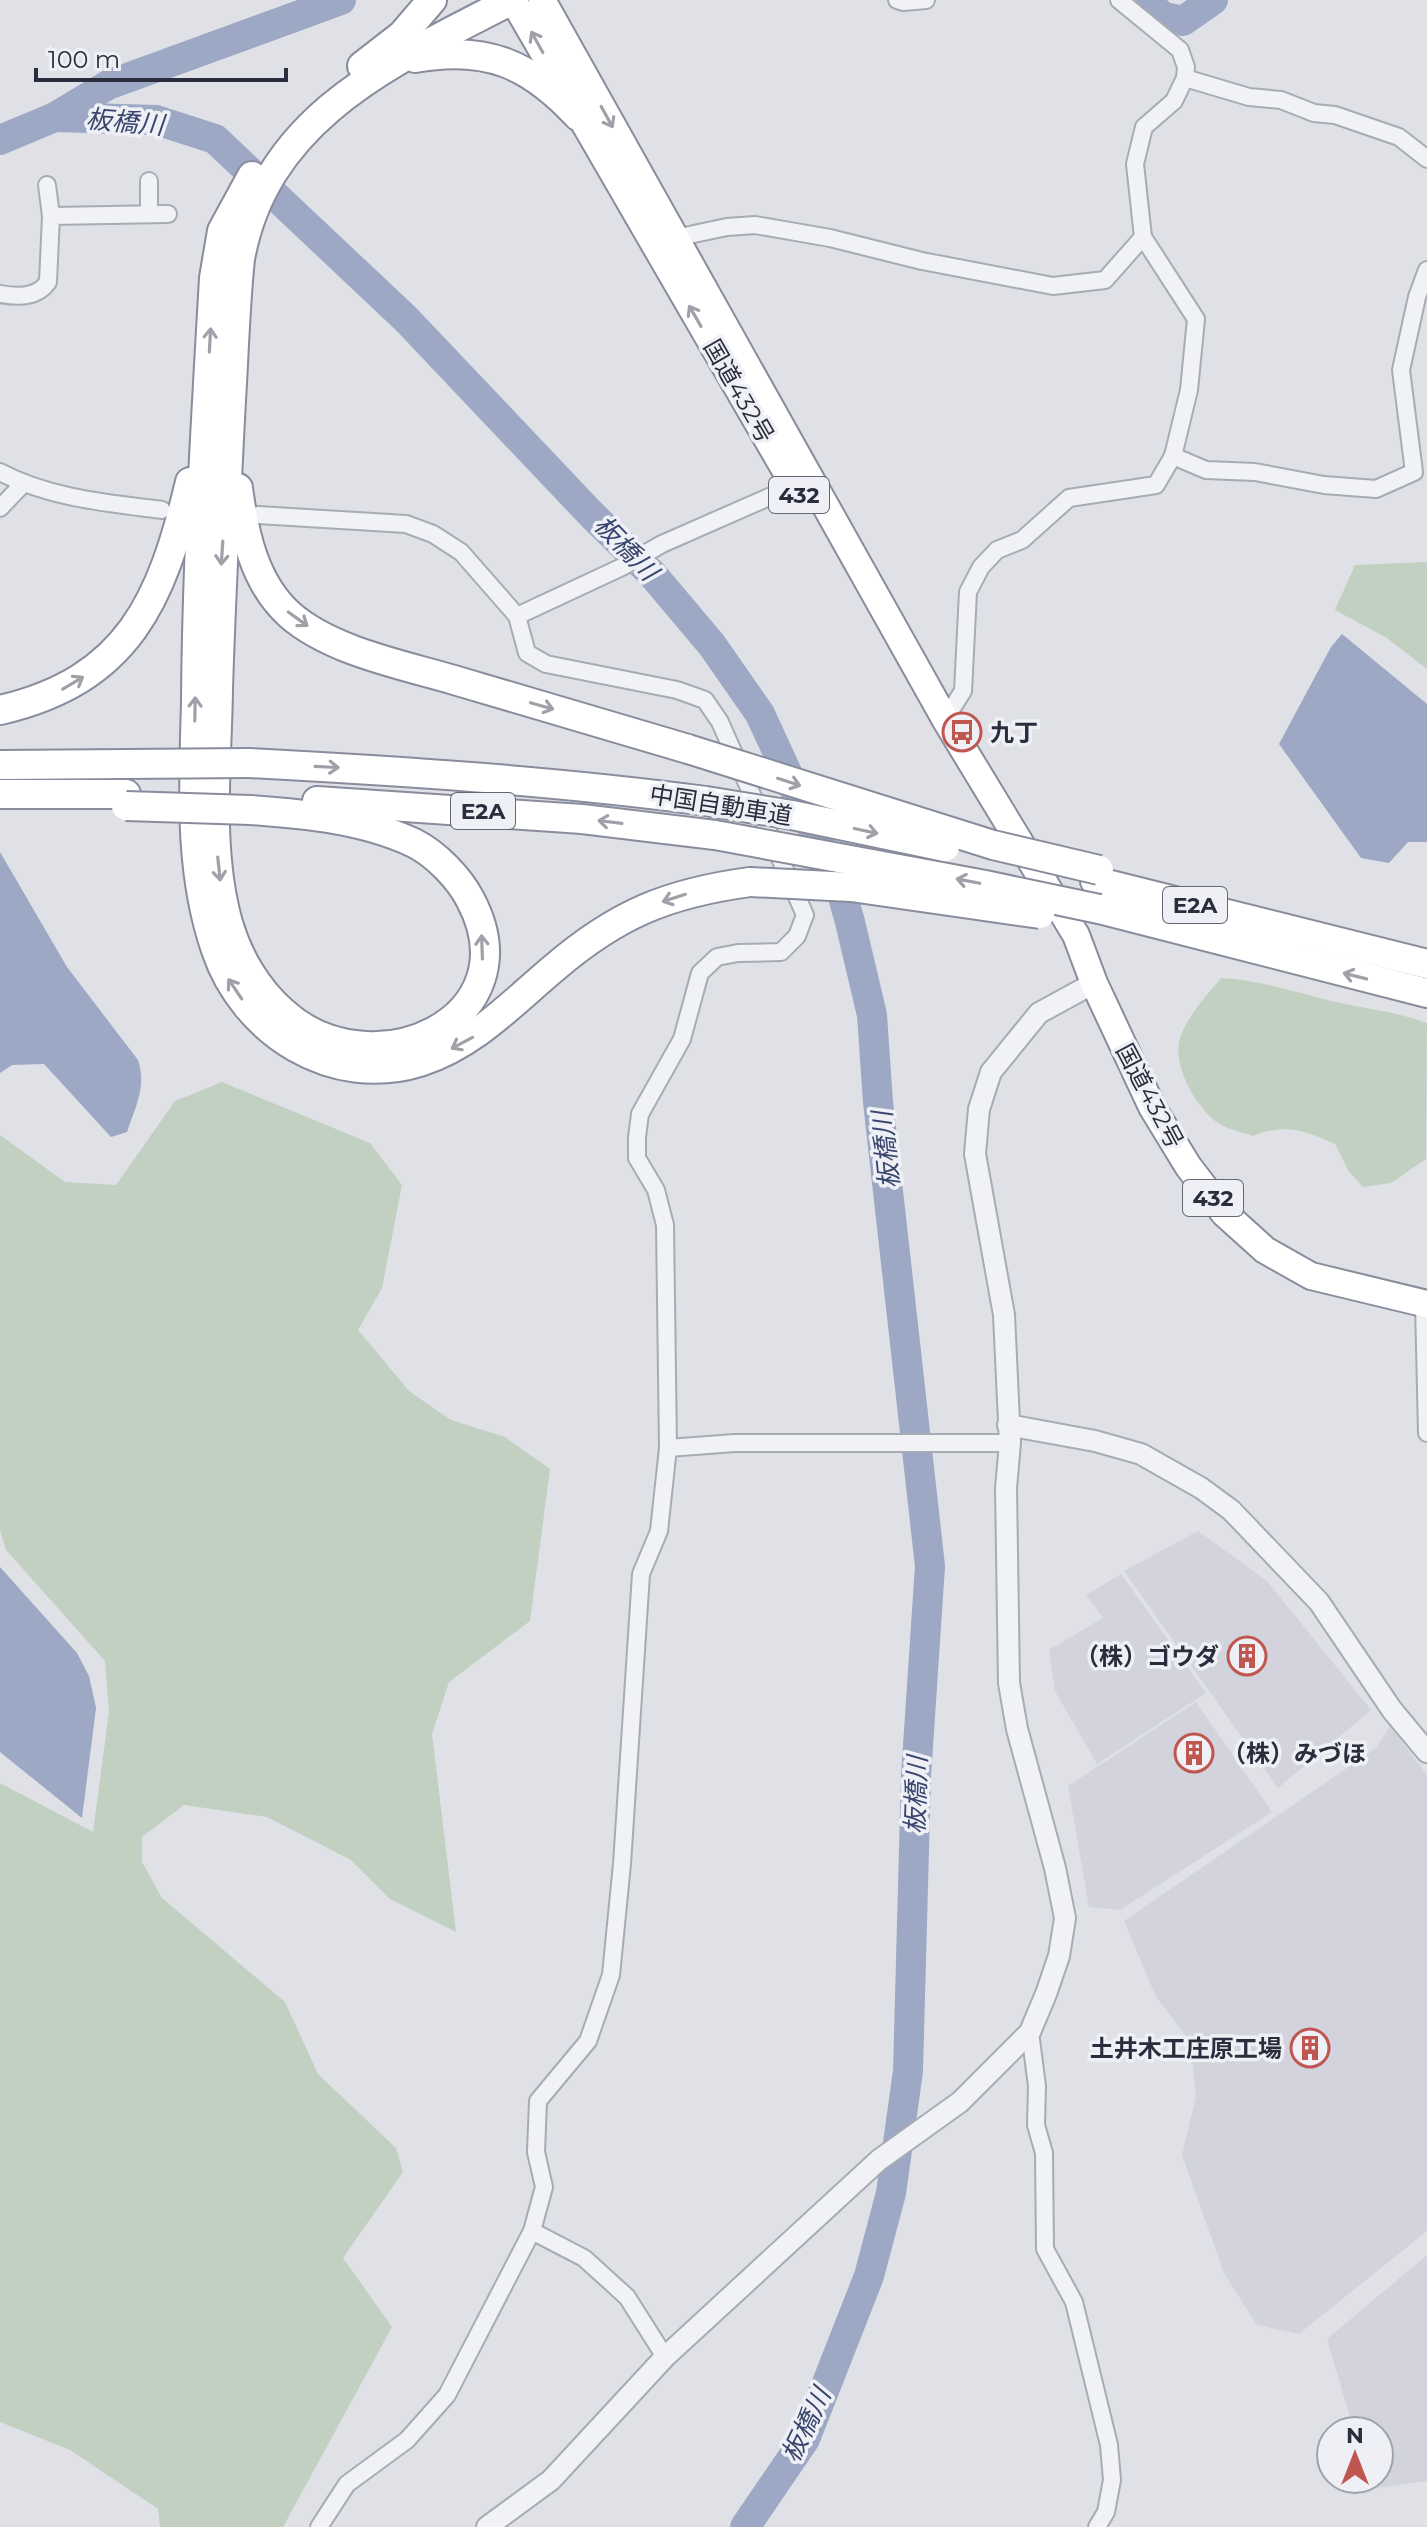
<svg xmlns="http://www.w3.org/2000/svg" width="1427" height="2527" font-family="Montserrat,'Noto Sans JP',sans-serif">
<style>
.built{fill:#d2d3dc}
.green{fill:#c2d0c1}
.water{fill:#9da8c4}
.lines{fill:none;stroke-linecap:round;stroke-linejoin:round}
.river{stroke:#9da8c4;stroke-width:30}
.minor-casing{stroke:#a9abb4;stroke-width:20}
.tertiary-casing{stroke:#a9abb4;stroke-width:24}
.trunk-casing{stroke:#888c9c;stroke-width:30}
.motorway-casing{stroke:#888c9c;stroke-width:32}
.minor{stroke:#f1f2f6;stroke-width:16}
.tertiary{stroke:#f1f2f6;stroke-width:20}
.trunk{stroke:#fff;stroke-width:26}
.motorway{stroke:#fff;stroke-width:28}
.motorway-bridge-casing{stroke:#888c9c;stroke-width:32;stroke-linecap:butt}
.motorway-bridge{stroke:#fff;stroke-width:28}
.oneway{stroke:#9fa0a8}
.labels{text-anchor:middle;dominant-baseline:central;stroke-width:7;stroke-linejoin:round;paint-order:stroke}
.shield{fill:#eef0f5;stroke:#656874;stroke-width:2}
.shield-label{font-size:22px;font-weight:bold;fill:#2a2d3d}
.street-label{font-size:24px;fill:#2a2d3d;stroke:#eef0f5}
.poi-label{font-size:24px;font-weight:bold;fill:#2a2d3d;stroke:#eef0f5;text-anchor:start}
.water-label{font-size:26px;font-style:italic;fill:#38456c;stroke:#eef0f5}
</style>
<rect width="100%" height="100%" fill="#dfe1e7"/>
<g class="built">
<path d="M1198,1531L1267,1581L1371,1710L1278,1788L1124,1571Z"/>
<path d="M1121,1574L1206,1693L1097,1764L1055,1691L1049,1650L1103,1618L1086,1595Z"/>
<path d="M1196,1702L1272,1812L1120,1910L1089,1907L1068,1786Z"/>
<path d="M1390,1726L1427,1775V2231L1299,2334L1257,2325L1224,2273L1182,2155L1196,2096L1190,2041L1156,1997L1124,1921L1376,1748Z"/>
<path d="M1427,2255V2481L1370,2489L1368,2479H1379V2431H1354L1327,2339Z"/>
</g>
<g class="green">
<path d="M1427,562V669L1387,638L1335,610L1355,565Z"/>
<path d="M1221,978C1261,980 1298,993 1336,1002C1367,1009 1397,1012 1427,1023L1426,1159L1391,1183L1363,1187L1348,1170L1335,1144C1303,1130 1286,1123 1253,1136C1242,1132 1227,1129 1218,1123C1195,1106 1170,1063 1181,1035C1190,1013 1206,996 1221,978Z"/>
<path d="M222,1082L370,1143L402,1185L382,1288L358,1330L409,1391L451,1420L505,1437L550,1469L530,1621L449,1682L432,1734L456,1932L390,1899L351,1860L267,1817L184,1805L142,1837V1862L162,1898L285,2002L318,2074L396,2148L403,2172L343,2258L392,2327L283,2527H160L158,2509L70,2450L0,2422V1783L93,1832L109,1712L105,1661L6,1550L0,1530V1135L65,1182L116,1185L175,1101Z"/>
</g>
<g class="water">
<path d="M1342,634L1427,704V842H1408L1389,863L1361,858L1279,744L1331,647Z"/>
<path d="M0,852L67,967L138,1060C147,1086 135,1108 127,1132L111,1137L44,1064L12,1065L0,1073Z"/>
<path d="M0,1567L77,1653L89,1676L96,1708L82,1818L0,1752Z"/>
</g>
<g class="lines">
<g class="river">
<path d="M1143,0L1164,17L1183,21L1213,0"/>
<path d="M55,117L156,120L215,139L406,319L591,514L653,575L712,645L760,714L841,890L850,922L872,1015L878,1102L930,1566L916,1776L908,2071L891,2193L869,2276L805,2439L745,2527"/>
<path d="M0,140L55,117L108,85L341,0"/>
</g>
<g class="minor-casing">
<g id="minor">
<path d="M897,0L903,2L926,0"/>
<path d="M1185,78L1249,97L1281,100L1314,113L1335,115L1399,137L1427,159"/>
<path d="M149,181V214"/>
<path d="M47,185L51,216"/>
<path d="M675,238L727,227L755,225L830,238L922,261L1053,286L1105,280L1143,237"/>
<path d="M0,294C18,297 37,298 48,282L51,216L168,214"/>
<path d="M1173,456L1206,470L1255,472L1324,485L1376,489L1414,472L1401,370L1417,297L1427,270"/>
<path d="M0,472C49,498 107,503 162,510"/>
<path d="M0,508L23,484"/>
<path d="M258,515L406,524L433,534L461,552L517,616L527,653L546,664L677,690L705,700L720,722L805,915L797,936L781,952L738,953L717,957L700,973L682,1039L640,1114L637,1137V1158L656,1190L665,1225L668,1448L659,1531L641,1574L622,1864L611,1975L588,2041L538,2101L536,2152L544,2187L532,2231L447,2395L407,2440L347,2484L319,2527"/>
<path d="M517,616L622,567L662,544L794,486"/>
<path d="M945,719L963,691L968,592L981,567L997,550L1022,540L1069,498L1156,485L1173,456L1189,390L1196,319L1143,237L1135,164L1144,127L1174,101L1185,78L1186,67L1180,50L1119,0"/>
<path d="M1424,1303L1427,1433"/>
<path d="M668,1448L735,1443H1010"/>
<path d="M1030,2032L1037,2086L1036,2125L1044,2153L1045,2249L1074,2302L1109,2445L1112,2480L1106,2512L1097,2527"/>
<path d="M532,2231L584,2258L627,2297L665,2357"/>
</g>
</g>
<g class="tertiary-casing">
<g id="tertiary">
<path d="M1008,1425L1095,1441L1141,1454L1201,1488L1231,1510L1319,1602L1392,1710L1427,1752"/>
<path d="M487,2527L551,2480L665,2357L879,2160L960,2102L1030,2032L1046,1994L1059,1956L1065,1918L1055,1868L1017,1729L1009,1683L1006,1488L1010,1443L1004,1315L975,1154L979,1109L991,1072L1039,1013L1094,983"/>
</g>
</g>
<g class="trunk-casing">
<g id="trunk">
<path d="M513,0L791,480"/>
<path d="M542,0L945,719L1076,935L1094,983L1152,1107L1188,1166L1224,1213L1265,1250L1311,1276L1427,1304"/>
</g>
</g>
<g class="motorway-casing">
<g id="motorway">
<path d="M415,58C486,45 530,64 578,116"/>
<path d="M362,66L402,35L432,0"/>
<path d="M252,176L222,231L214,278C206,419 197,560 196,701C194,785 188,869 216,950C244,1033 333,1089 420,1062C475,1044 511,1004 554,968C617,914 668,893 750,882"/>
<path d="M238,488C244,533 254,583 290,615C331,651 403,665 454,680C532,703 610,726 688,749"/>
<path d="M0,710C129,680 162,600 190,482"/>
<path d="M249,763C402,771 554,781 706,801"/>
<path d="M0,765L126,764"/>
<path d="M0,794H126"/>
<path d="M317,801L582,819L715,835"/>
<path d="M250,810C305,814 363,819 414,843C436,854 459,878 470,899C535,1020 372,1092 284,1013C257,990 238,957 228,923C207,848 217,766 218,689C221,592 226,496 231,400C234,353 235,306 240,259C266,115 395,61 512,0"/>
<path d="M1095,881L1427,964"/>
<path d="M1099,909L1427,993"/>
</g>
</g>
<use href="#minor" class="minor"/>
<use href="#tertiary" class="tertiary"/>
<use href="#trunk" class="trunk"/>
<use href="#motorway" class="motorway"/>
<g class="motorway-bridge-casing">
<g id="motorway-bridge">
<path d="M688,749L993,845L1099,870"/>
<path d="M126,764L249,763"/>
<path d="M706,801L792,815L945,847"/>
<path d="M126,806L250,810"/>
<path d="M715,835L985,885L1099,909"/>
<path d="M750,882L851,887L1040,914"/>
</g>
</g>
<use href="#motorway-bridge" class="motorway-bridge"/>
</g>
<defs><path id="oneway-shaft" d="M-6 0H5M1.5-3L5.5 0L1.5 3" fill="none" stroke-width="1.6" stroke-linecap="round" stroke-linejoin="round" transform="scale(2)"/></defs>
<g class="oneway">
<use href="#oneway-shaft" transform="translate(537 42) rotate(-119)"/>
<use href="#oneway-shaft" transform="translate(607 117) rotate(61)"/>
<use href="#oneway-shaft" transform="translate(695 316) rotate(-120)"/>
<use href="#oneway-shaft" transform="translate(210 340) rotate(-87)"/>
<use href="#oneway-shaft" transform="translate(222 553) rotate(94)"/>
<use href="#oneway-shaft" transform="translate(298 619) rotate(36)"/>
<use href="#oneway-shaft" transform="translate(73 683) rotate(-31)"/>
<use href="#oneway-shaft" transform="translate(542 706) rotate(16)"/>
<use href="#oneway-shaft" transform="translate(195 709) rotate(-89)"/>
<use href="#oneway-shaft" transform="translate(327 767) rotate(3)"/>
<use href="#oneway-shaft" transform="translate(789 782) rotate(18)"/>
<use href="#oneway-shaft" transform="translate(610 822) rotate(-173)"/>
<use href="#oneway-shaft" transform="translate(866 831) rotate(12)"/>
<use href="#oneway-shaft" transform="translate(219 869) rotate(84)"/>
<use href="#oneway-shaft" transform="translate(968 881) rotate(-169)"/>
<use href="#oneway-shaft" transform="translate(674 898) rotate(162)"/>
<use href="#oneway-shaft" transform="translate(482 947) rotate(-92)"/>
<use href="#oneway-shaft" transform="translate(1355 976) rotate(-166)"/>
<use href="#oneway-shaft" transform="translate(235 989) rotate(-124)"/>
<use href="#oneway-shaft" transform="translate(462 1043) rotate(152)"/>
</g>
<defs>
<g id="bus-ring" transform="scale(2)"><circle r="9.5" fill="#eef0f5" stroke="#c05650" stroke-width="1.5"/><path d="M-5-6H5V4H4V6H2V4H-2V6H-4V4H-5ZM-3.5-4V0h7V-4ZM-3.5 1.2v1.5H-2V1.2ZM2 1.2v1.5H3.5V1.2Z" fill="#c05650"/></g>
<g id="building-ring" transform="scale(2)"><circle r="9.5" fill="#eef0f5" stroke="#c05650" stroke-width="1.5"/><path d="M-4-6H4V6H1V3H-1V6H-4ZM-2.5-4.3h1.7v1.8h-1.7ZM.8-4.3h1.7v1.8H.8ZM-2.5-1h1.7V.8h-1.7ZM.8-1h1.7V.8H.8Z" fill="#c05650"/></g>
</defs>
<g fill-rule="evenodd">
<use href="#bus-ring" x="962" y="732"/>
<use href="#building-ring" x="1247" y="1656"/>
<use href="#building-ring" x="1194" y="1753"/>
<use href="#building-ring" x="1310" y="2048"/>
</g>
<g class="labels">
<g class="shield">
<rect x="769" y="477" width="60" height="36" rx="6"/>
<rect x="451" y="793" width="64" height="36" rx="6"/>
<rect x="1163" y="887" width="64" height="36" rx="6"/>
<rect x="1183" y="1180" width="60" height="36" rx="6"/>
</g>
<g class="shield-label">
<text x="799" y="495">432</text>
<text x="483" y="811">E2A</text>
<text x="1195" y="905">E2A</text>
<text x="1213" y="1198">432</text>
</g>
<g class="street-label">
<text transform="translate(739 391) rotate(60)">国道432号</text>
<text transform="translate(721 805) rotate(9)">中国自動車道</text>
<text transform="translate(1150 1096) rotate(62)">国道432号</text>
</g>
<g class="poi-label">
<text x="990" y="732">九丁</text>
<text x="1219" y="1656" text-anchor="end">（株）ゴウダ</text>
<text x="1222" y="1753">（株）みづほ</text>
<text x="1282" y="2048" text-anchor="end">土井木工庄原工場</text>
</g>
<g class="water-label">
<text transform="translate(125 122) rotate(5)">板橋川</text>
<text transform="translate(626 548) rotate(46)">板橋川</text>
<text transform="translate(886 1150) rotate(-96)">板橋川</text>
<text transform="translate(916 1795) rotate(-88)">板橋川</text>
<text transform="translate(806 2425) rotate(-64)">板橋川</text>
</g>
</g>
<g transform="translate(1355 2455)"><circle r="38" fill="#eef0f5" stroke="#a0a2ab" stroke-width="2"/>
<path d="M0-6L14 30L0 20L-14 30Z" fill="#c05650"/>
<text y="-12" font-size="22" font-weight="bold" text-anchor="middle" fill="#2a2d3d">N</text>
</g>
<path d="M36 68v12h250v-12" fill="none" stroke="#2a2d3d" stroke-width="4"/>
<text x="48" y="68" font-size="24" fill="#2a2d3d" stroke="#eef0f5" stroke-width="6" paint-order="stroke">100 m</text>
</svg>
